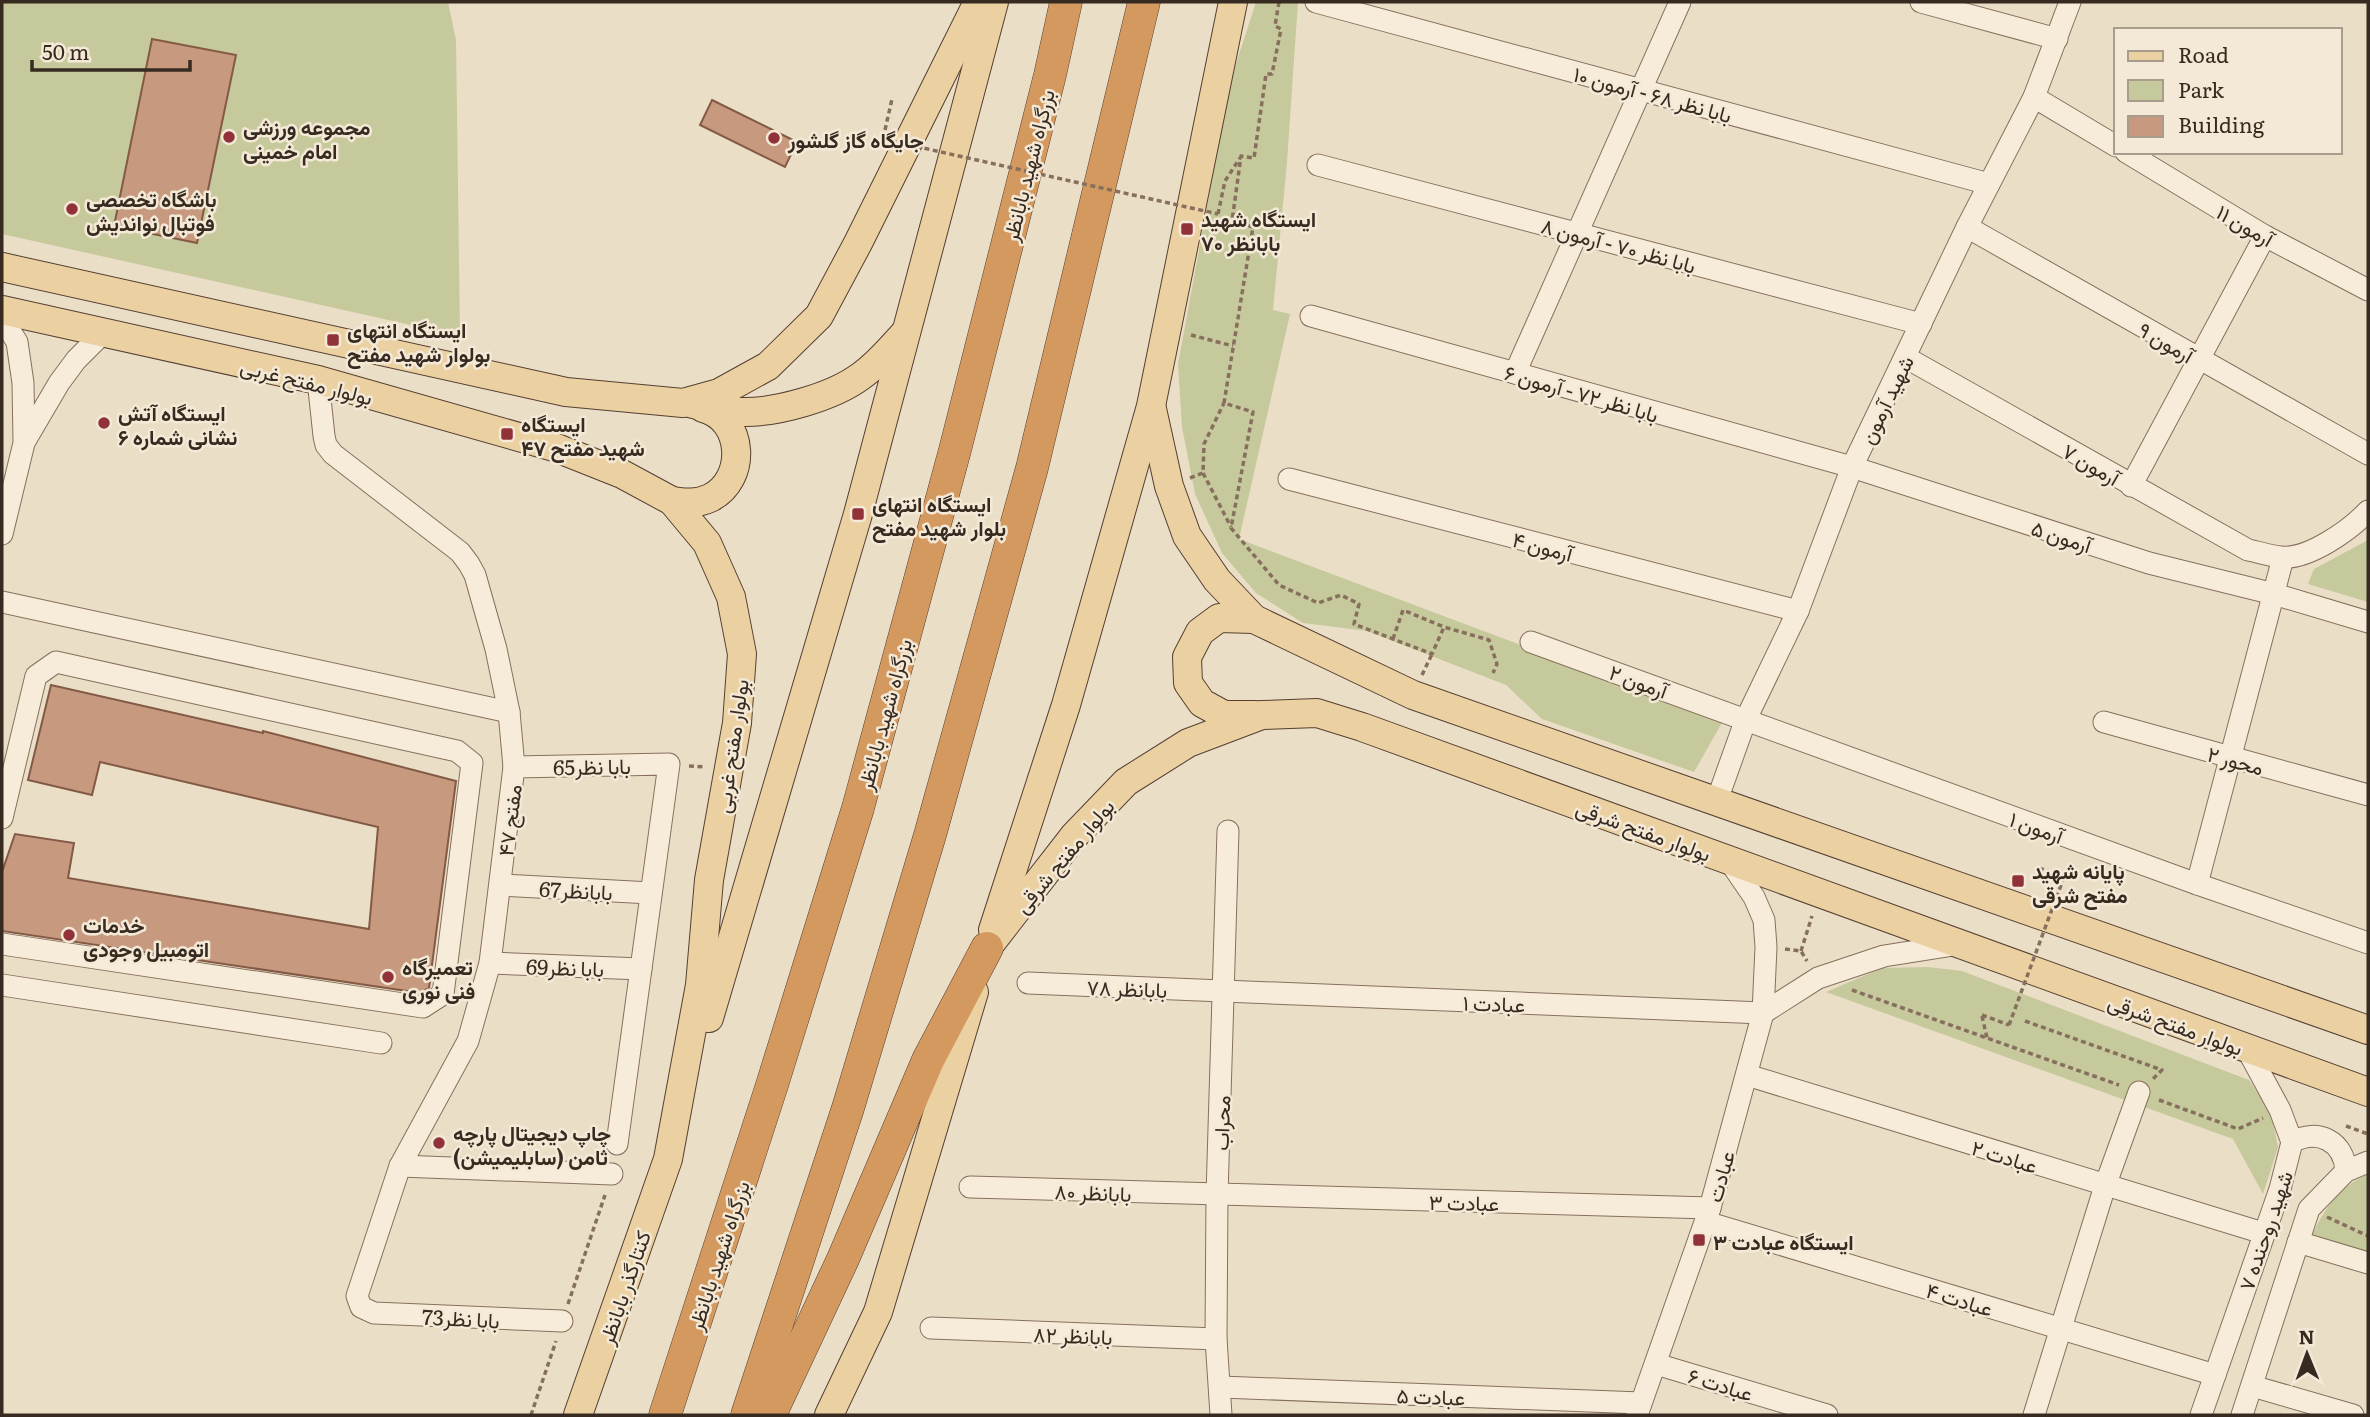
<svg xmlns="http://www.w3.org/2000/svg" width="2370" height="1417" font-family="Literata,Vazirmatn,serif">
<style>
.green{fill:#c6c99b}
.building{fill:#c7997f;stroke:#835a45;stroke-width:2}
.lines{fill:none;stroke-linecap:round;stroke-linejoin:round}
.minor-casing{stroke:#86705d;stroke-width:23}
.major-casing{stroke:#543f31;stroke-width:30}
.highway-casing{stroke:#543f31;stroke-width:33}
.path{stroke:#86705d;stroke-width:3.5;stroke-dasharray:5 3.5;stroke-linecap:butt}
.minor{stroke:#f7ecda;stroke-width:21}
.major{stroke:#ebd0a2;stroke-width:28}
.highway{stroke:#d4995e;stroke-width:32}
.path-bridge{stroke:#86705d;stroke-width:3.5;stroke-dasharray:5 3.5;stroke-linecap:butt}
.poi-dot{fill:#913238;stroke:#f3e9d6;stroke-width:2.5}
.labels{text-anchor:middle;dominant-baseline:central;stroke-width:5;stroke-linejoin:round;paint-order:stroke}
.street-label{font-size:21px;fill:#372a20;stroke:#f3e9d6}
.poi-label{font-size:21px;font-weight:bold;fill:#372a20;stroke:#f3e9d6;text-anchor:start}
</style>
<rect width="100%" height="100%" fill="#ebdec7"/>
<g class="green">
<path d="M2,2H448L456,40L460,336L2,234Z"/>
<path d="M1256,2H1298L1287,162L1273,310L1290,314L1239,539L1723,721L1694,772L1542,719L1506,685L1367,631L1303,623L1256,593L1222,553L1195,494L1182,427L1178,364L1230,82Z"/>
<path d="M2368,540V602L2308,584L2314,569Z"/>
<path d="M1928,967L1962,971L2249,1080L2271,1112L2278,1147L2263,1194L2233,1139L1826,992L1882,968Z"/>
<path d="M2368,1174V1254L2311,1237C2325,1208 2338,1188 2368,1174Z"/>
</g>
<g class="building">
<path d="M152,39L236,55L197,243L114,226Z"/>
<path d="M712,100L797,142L785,167L700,125Z"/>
<path d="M51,685L263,733V731L456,781L429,988L420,993L2,931V872L15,834L74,843L68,878L369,929L378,827L100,762L92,795L28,780Z"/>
</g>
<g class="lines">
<g class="minor-casing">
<g id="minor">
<path d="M1316,2L1989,184"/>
<path d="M1921,2L2057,39"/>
<path d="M2034,97L2116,146"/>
<path d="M2126,152L2265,236L2368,290"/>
<path d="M1318,165L1921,324"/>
<path d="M1967,227L2368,454"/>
<path d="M1311,316L1852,467L2149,563L2274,594L2368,622"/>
<path d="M2,318L17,342L23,383L24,443L2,534"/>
<path d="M1905,357L2248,550C2259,552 2270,556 2281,557C2308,560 2350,530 2368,511"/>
<path d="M1515,373L1680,2"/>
<path d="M318,380L324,436L326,445L333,454L460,552L469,564L475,575L496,649L509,712L514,767L490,963L468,1041L400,1166L357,1296L361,1307L374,1313L562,1321"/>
<path d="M25,441L59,383L76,360L103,333"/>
<path d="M1289,479L1798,611"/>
<path d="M2131,486L2265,236"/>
<path d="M2,602L509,712"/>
<path d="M1531,642L2197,884L2368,943"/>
<path d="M2104,722L2368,795"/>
<path d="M514,767L669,764L617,1144"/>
<path d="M1716,803L1746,719L1798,611L1852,467L1967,227L2034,97L2070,2"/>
<path d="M2,818L36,676L56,662L457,751L472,763L443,994L423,1007L2,944"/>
<path d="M2197,884L2283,558"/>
<path d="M501,885L651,893"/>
<path d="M490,963L641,969"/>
<path d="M1028,983L1763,1013"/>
<path d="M2,985L381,1043"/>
<path d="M1763,1013L1818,978L1884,956L1960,944"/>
<path d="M1747,1075L2263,1233"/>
<path d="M2292,1142C2318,1128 2344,1141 2346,1171"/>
<path d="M400,1166L612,1174"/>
<path d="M970,1187L1710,1208"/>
<path d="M1706,1222L2215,1375"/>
<path d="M2298,1242L2368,1263"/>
<path d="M931,1328L1216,1339"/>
<path d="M1656,1364L1827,1415"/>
<path d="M2252,1386L2353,1415"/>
<path d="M1221,1387L1641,1403"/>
<path d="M1221,1415L1216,1339L1217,1195L1228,831"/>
<path d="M1637,1415L1710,1208L1763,1013L1766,947L1764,920L1754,897L1728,859"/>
<path d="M2034,1415L2105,1186L2139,1092"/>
<path d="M2201,1415L2280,1189L2292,1142L2280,1110L2247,1049"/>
<path d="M2242,1415L2309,1209L2346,1171L2368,1162"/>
</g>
</g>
<g class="major-casing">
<g id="major">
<path d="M2,267L566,392L683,403L719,393L768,366L819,316L858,243L978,2"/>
<path d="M2,310L318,380L554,447L622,474L672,501L707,543L731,597L742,654L737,723L709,880L700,985L668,1159L578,1415"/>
<path d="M693,404C709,407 725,411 741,412C776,413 833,397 861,376C877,365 891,348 904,334"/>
<path d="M1152,409L1169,486L1187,536L1217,580L1254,619L1413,695L2368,1030"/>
<path d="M672,501C685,503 697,504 710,498C747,480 745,419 703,408"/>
<path d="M1254,619L1219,618L1200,632L1187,657L1188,683L1202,703L1224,715H1255"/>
<path d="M993,930L1066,705L1151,406L1233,2"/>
<path d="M987,948L1074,836L1126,782L1188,743L1262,715L1317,713L1362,727L2368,1092"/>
<path d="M709,1018L858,514L994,2"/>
<path d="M829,1415L878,1312L974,992"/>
</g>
</g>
<g class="highway-casing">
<g id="highway">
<path d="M665,1415L772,1085L858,808L955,450L1050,75L1066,2"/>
<path d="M747,1415L848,1108L930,835L1032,468L1144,2"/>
<path d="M770,1415L843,1259L928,1060L987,948"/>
</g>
</g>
<g class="path">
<path d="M1279,2L1275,26L1281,29L1272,74H1266L1254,158L1241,156L1232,221L1253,227L1224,403L1253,412L1231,528L1279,585L1318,603L1341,595L1359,604L1354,624L1432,654L1444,627L1489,640L1497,664L1493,673"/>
<path d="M885,130L892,99"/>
<path d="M1218,214L1225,181L1240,158"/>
<path d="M1191,335L1233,346"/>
<path d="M1203,473L1231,527"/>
<path d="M1190,478L1203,473L1204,444L1224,403"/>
<path d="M1393,639L1403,610L1444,627"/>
<path d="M1422,675L1432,654"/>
<path d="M689,766L705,767"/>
<path d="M2039,868L2064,877"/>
<path d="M1785,949L1801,951L1807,961"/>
<path d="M1801,951L1812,916"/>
<path d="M1852,990L2119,1085"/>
<path d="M1982,1015L2009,1025"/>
<path d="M1982,1016L1987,1038"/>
<path d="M2025,1021L2162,1070L2153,1079"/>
<path d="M2159,1100L2238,1129L2263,1118"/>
<path d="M2346,1126L2368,1134"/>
<path d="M2327,1217L2368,1236"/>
<path d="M568,1304L605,1195"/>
<path d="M531,1415L556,1341"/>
</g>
<use href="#minor" class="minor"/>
<use href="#major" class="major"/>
<use href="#highway" class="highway"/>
<g class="path-bridge">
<path d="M883,139L1218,214"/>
<path d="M2009,1025L2064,877"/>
</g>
</g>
<g class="poi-dot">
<circle cx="229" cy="137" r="7"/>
<circle cx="774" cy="138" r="7"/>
<circle cx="72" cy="209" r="7"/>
<rect x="1180" y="222" width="14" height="14" rx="3.5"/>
<rect x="326" y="333" width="14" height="14" rx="3.5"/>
<circle cx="104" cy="423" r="7"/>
<rect x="500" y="427" width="14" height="14" rx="3.5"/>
<rect x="851" y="507" width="14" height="14" rx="3.5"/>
<rect x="2011" y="874" width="14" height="14" rx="3.5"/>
<circle cx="69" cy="935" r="7"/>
<circle cx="388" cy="977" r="7"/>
<circle cx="439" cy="1143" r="7"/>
<rect x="1692" y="1233" width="14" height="14" rx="3.5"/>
</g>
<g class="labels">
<g class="street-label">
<text transform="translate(1653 93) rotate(15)">بابا نظر ۶۸ - آرمون ۱۰</text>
<text transform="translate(1027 165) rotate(-76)">بزرگراه شهید بابانظر</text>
<text transform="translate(2246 224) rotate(30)">آرمون ۱۱</text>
<text transform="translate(1619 244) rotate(15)">بابا نظر ۷۰ - آرمون ۸</text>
<text transform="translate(2167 341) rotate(30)">آرمون ۹</text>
<text transform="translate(307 380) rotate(14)">بولوار مفتح غربی</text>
<text transform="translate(1582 392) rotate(16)">بابا نظر ۷۲ - آرمون ۶</text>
<text transform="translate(1885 399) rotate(-64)">شهید آرمون</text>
<text transform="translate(2092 463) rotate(30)">آرمون ۷</text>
<text transform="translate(2062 535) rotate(18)">آرمون ۵</text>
<text transform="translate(1543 545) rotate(15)">آرمون ۴</text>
<text transform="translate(1639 680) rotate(20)">آرمون ۲</text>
<text transform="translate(883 714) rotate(-75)">بزرگراه شهید بابانظر</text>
<text transform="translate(730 746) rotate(-82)">بولوار مفتح غربی</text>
<text transform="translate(2236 759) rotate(15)">محور ۲</text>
<text transform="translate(592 765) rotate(-1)">بابا نظر65</text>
<text transform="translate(508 820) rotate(-83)">مفتح ۴۷</text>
<text transform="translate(2037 826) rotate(20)">آرمون ۱</text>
<text transform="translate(1644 829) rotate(20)">بولوار مفتح شرقی</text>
<text transform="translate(1063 855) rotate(-50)">بولوار مفتح شرقی</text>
<text transform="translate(576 889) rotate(3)">بابانظر67</text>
<text transform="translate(565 966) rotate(2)">بابا نظر69</text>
<text transform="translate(1127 987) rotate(2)">بابانظر ۷۸</text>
<text transform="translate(1494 1002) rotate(2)">عبادت ۱</text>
<text transform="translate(2176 1023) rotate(20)">بولوار مفتح شرقی</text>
<text transform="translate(1220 1123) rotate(-88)">محراب</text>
<text transform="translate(2005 1155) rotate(17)">عبادت ۲</text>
<text transform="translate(1719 1176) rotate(-74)">عبادت</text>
<text transform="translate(1093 1191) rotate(2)">بابانظر ۸۰</text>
<text transform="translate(1464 1201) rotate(1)">عبادت ۳</text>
<text transform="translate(2264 1230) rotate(-71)">شهید روحنده ۷</text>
<text transform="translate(717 1255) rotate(-72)">بزرگراه شهید بابانظر</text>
<text transform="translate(623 1287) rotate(-71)">کنتارگذر بابانظر</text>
<text transform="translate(1960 1298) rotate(17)">عبادت ۴</text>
<text transform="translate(461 1317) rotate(3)">بابا نظر73</text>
<text transform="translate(1073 1334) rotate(2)">بابانظر ۸۲</text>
<text transform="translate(1721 1383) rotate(17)">عبادت ۶</text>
<text transform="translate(1431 1395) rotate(2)">عبادت ۵</text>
</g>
<g class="poi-label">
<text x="243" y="125">مجموعه ورزشی<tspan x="243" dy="24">امام خمینی</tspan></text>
<text x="788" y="138">جایگاه گاز گلشور</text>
<text x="86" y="197">باشگاه تخصصی<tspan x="86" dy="24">فوتبال نواندیش</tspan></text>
<text x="1201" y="217">ایستگاه شهید<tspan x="1201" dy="24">بابانظر ۷۰</tspan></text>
<text x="347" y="328">ایستگاه انتهای<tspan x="347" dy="24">بولوار شهید مفتح</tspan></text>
<text x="118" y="411">ایستگاه آتش<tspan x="118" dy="24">نشانی شماره ۶</tspan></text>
<text x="521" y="422">ایستگاه<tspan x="521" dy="24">شهید مفتح ۴۷</tspan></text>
<text x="872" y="502">ایستگاه انتهای<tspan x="872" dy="24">بلوار شهید مفتح</tspan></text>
<text x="2032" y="869">پایانه شهید<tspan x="2032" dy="24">مفتح شرقی</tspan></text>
<text x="83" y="923">خدمات<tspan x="83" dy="24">اتومبیل وجودی</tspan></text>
<text x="402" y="965">تعمیرگاه<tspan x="402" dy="24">فنی نوری</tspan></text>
<text x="453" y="1131">چاپ دیجیتال پارچه<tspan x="453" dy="24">ثامن (سابلیمیشن)</tspan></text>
<text x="1713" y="1240">ایستگاه عبادت ۳</text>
</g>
</g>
<rect width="2370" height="1417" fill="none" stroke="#372a20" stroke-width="7"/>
<rect x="2114" y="28" width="228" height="126" fill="#f3e9d6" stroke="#a89d8d" stroke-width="2"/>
<rect x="2128" y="51" width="35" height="10" fill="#ebd0a2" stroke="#a89d8d" stroke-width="2"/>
<text x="2178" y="63" font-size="21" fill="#372a20">Road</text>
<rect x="2128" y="80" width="35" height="21" fill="#c6c99b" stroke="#a89d8d" stroke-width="2"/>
<text x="2178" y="98" font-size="21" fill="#372a20">Park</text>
<rect x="2128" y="116" width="35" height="21" fill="#c7997f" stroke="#a89d8d" stroke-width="2"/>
<text x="2178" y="133" font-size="21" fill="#372a20">Building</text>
<g transform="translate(2307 1354) rotate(359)" stroke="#f3e9d6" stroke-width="5" paint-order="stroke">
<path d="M0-5L12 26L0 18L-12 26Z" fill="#372a20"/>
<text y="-10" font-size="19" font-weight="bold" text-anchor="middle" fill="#372a20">N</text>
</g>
<path d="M32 60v10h158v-10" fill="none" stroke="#372a20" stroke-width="3.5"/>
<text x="42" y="60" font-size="21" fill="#372a20" stroke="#f3e9d6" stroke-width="5" paint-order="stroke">50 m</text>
</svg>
